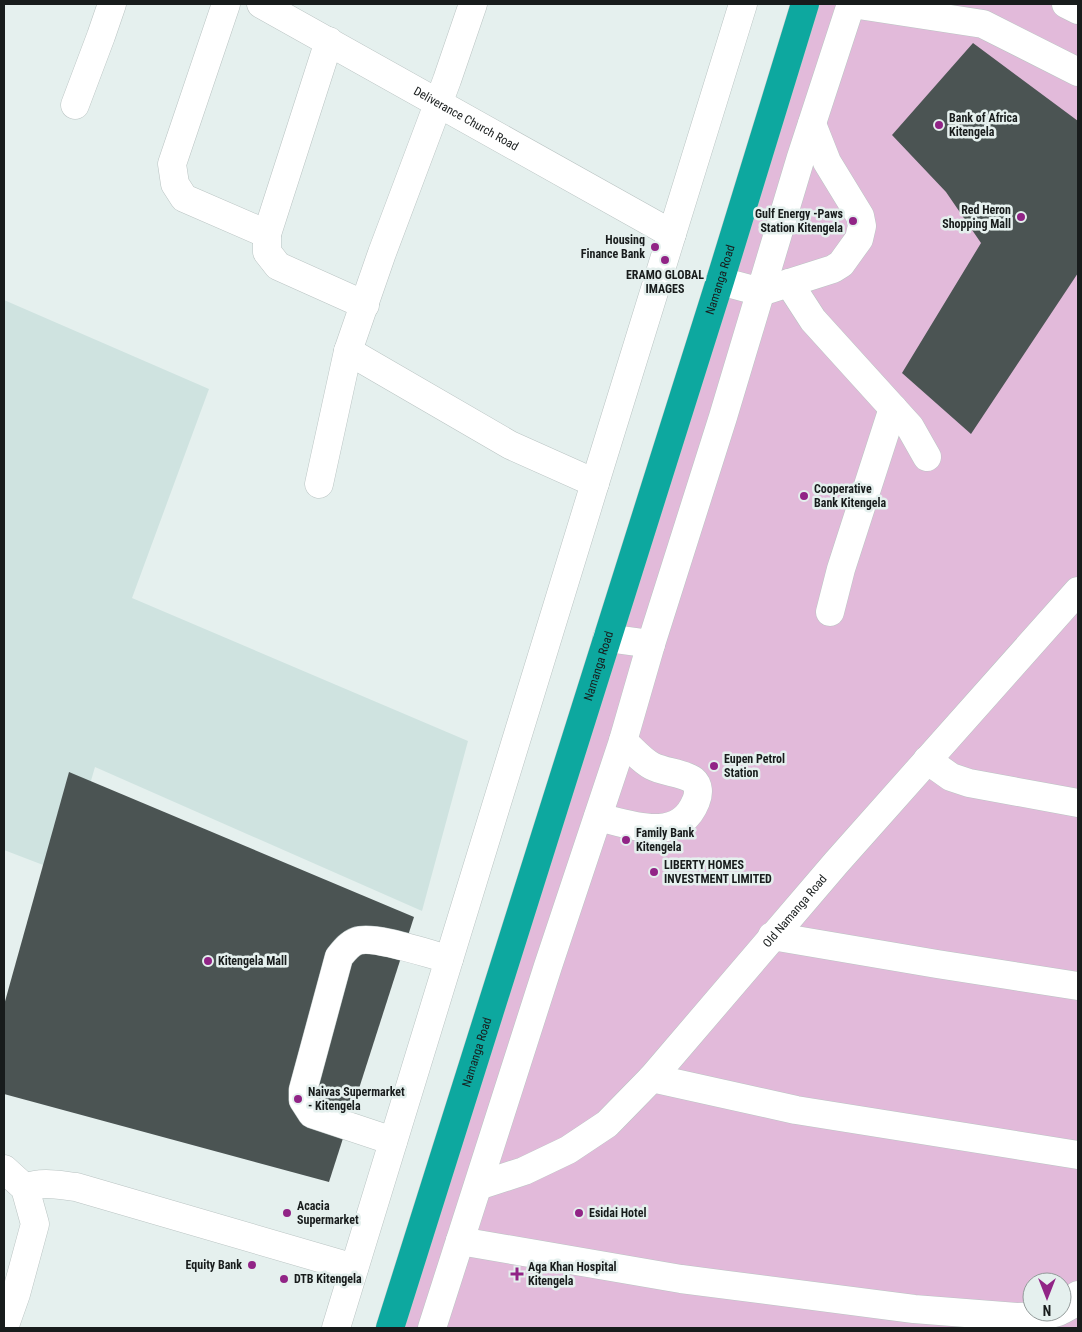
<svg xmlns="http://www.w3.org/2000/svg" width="1082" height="1332" font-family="'Roboto Condensed',sans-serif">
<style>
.built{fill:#cfe3e0}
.green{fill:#e2bada;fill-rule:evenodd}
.building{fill:#4b5453}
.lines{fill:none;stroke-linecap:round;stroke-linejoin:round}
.minor-casing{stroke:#bac4c3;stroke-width:29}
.highway-casing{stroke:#cccdcd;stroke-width:29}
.minor{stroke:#fff;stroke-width:28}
.highway{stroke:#0da89f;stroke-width:28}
.poi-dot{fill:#912486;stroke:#e5f0ee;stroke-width:2}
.labels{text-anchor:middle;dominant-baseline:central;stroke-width:5;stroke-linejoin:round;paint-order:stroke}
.poi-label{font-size:12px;font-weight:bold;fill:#181c1c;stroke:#e5f0ee;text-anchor:start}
.street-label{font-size:12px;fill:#181c1c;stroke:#e5f0ee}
</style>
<rect width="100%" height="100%" fill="#e5f0ee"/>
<path class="built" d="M4,300L209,389L132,598L468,741L422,911L95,767L64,873L4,850Z"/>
<path class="green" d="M805,4H1078V1328H391ZM1032,1282H1062V1312H1032Z"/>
<g class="building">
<path d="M973,43L1078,121V273L971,434L902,373L981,243L946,192L892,135Z"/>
<path d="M69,772L414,917L329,1182L4,1094V1005Z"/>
</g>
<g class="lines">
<g class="minor-casing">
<g id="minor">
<path d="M226,4L172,164L175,184L184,198L267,234"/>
<path id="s1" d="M261,4L672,234"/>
<path d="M852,4L983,24L1078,72"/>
<path d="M1066,4L1078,10"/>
<path d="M329,41L267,234V252L278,266L365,305"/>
<path d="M75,105L101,36L112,4"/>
<path d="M720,281L761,292L833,269L841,264L859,239L862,226L860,216L827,162L812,124"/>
<path d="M789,283L813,320L910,427L927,457"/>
<path d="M348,351L510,445L595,483"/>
<path d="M319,484L348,351L382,253L447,80L473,4"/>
<path d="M830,612L841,569L893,408"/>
<path d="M607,638L651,644"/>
<path d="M927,760L951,777L969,783L1078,803"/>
<path d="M598,817C631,825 679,844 696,801C699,794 699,785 693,780C684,773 663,772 652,766C642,761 632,749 623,741"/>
<path d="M772,936L937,964L1078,986"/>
<path d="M652,1078L796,1110L1078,1155"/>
<path d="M393,1141L312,1114L303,1100V1090L339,957C344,951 349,944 357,941C374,935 428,954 449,959"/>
<path d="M4,1169L25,1188L35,1224L16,1294L4,1328"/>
<path id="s2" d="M478,1186L524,1171L568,1150L607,1124L652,1078L836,863L1078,591"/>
<path d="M25,1188C42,1181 58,1185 76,1187L354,1268"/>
<path d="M460,1241L681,1279L914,1309L1017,1317L1043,1316L1058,1312"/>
<path d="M1062,1310L1071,1305L1078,1295"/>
<path d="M336,1328L595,483L743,4"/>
<path d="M432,1328L548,966L623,741L651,644L723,417L801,157L851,4"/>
</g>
</g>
<g class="highway-casing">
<g id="highway">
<path id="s3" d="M390,1328L720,281L805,4"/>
</g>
</g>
<use href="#minor" class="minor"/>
<use href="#highway" class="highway"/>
</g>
<g class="poi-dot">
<circle cx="939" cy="125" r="5"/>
<circle cx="1021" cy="217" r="5"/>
<circle cx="853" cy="221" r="5"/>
<circle cx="655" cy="247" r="5"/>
<circle cx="665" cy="260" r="5"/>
<circle cx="804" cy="496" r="5"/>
<circle cx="714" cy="766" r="5"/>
<circle cx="626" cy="840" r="5"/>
<circle cx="654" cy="872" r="5"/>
<circle cx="208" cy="961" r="5"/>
<circle cx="298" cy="1099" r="5"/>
<circle cx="287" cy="1213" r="5"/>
<circle cx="579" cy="1213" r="5"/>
<circle cx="252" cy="1265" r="5"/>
<path d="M514.5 1266.5h5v5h5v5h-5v5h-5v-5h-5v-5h5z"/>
<circle cx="284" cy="1279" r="5"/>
</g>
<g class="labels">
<g class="poi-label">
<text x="949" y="118">Bank of Africa<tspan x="949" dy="14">Kitengela</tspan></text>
<text x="1011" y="210" text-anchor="end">Red Heron<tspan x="1011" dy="14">Shopping Mall</tspan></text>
<text x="843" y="214" text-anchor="end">Gulf Energy -Paws<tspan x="843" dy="14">Station Kitengela</tspan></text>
<text x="645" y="240" text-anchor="end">Housing<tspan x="645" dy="14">Finance Bank</tspan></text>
<text x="665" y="275" text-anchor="middle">ERAMO GLOBAL<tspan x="665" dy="14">IMAGES</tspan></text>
<text x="814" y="489">Cooperative<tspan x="814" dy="14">Bank Kitengela</tspan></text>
<text x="724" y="759">Eupen Petrol<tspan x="724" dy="14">Station</tspan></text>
<text x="636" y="833">Family Bank<tspan x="636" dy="14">Kitengela</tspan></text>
<text x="664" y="865">LIBERTY HOMES<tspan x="664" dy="14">INVESTMENT LIMITED</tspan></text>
<text x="218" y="961">Kitengela Mall</text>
<text x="308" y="1092">Naivas Supermarket<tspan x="308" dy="14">- Kitengela</tspan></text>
<text x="297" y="1206">Acacia<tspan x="297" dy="14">Supermarket</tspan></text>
<text x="589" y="1213">Esidai Hotel</text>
<text x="242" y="1265" text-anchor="end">Equity Bank</text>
<text x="528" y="1267">Aga Khan Hospital<tspan x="528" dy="14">Kitengela</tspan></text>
<text x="294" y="1279">DTB Kitengela</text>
</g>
<g class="street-label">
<text stroke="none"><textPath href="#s1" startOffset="235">Deliverance Church Road</textPath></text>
<text stroke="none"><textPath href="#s3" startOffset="1099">Namanga Road</textPath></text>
<text stroke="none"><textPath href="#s3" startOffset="694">Namanga Road</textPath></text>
<text stroke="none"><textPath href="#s2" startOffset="428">Old Namanga Road</textPath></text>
<text stroke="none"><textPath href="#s3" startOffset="289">Namanga Road</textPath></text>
</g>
</g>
<rect width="1082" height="1332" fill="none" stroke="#181c1c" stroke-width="10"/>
<g transform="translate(1047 1297) rotate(180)"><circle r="24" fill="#e5f0ee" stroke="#939b9a"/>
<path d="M0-4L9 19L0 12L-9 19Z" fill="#912486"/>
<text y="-8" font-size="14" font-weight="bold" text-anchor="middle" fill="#181c1c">N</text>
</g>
</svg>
